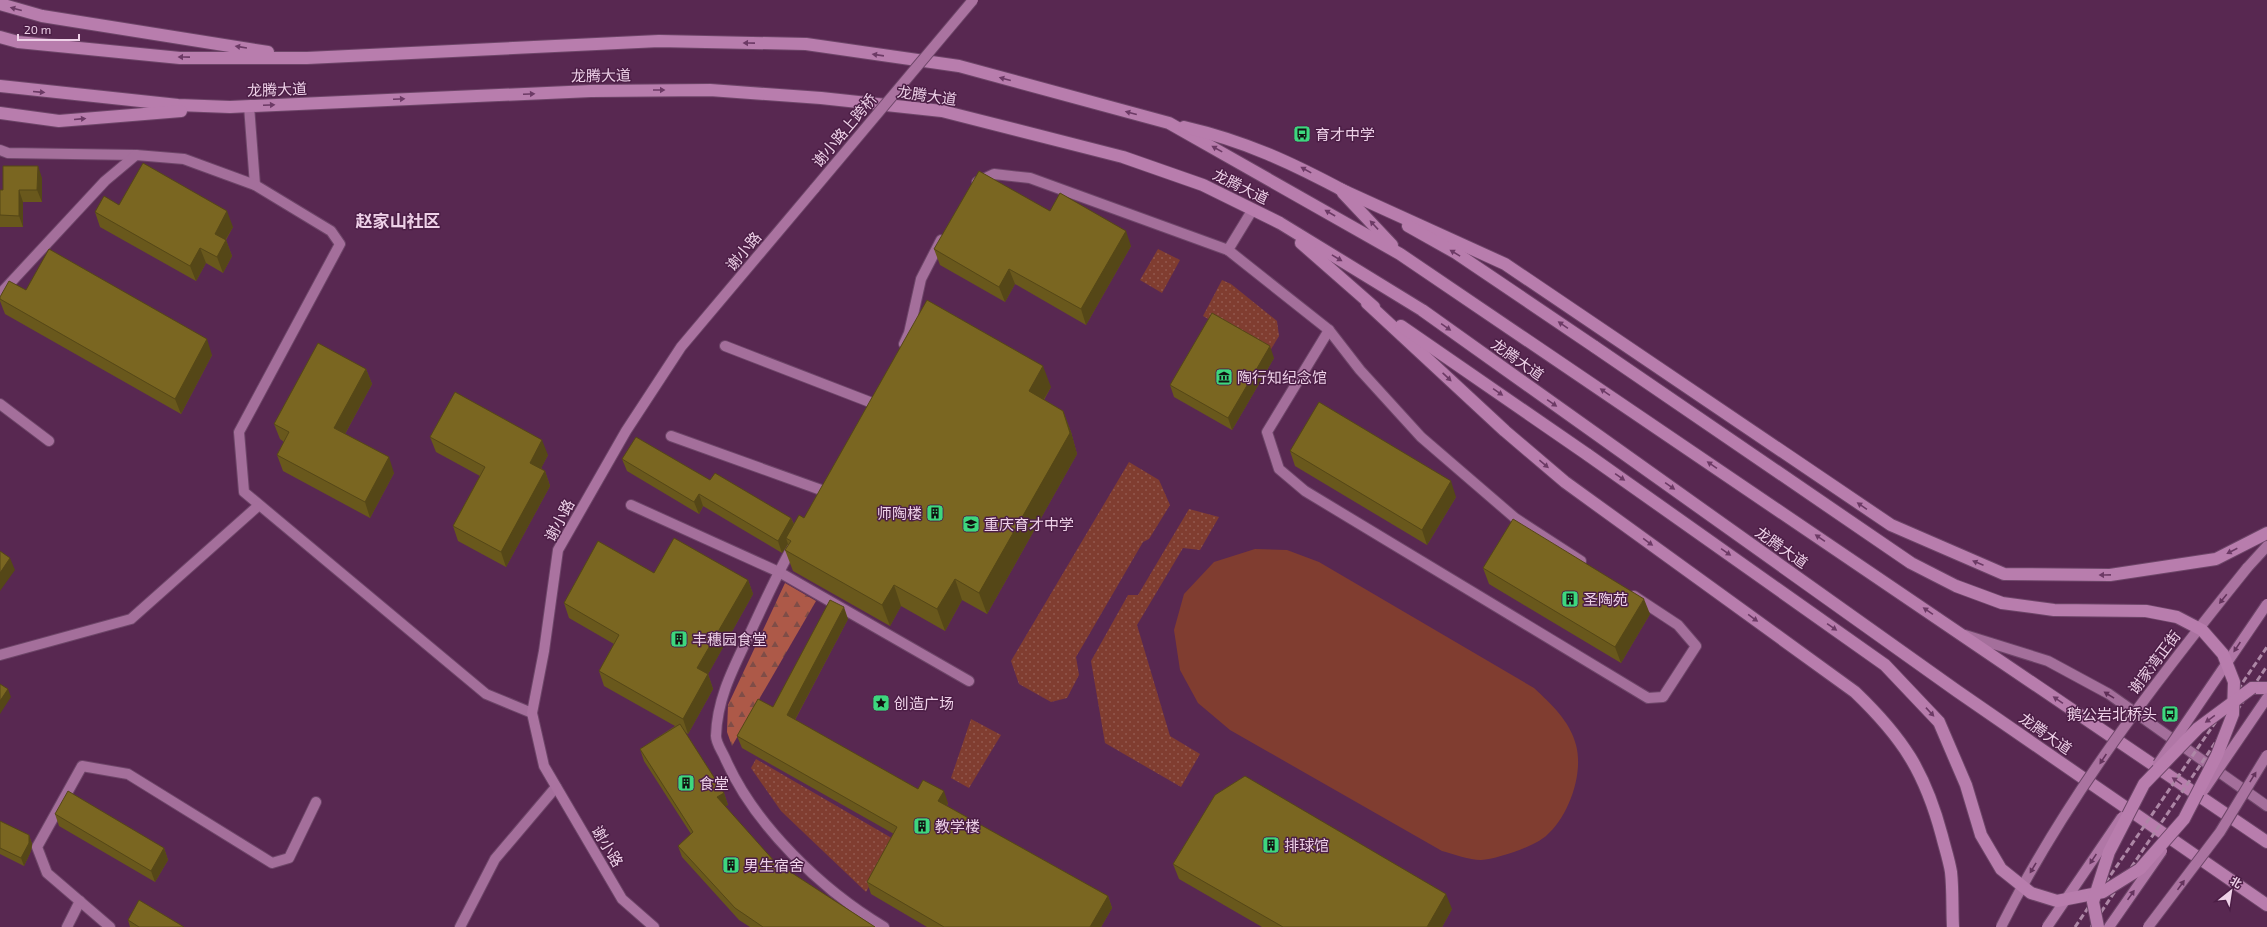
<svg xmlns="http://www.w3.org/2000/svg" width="2267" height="927" font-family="'Exo 2','Noto Sans SC',sans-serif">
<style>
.green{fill:url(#green-dots)}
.forest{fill:url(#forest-firs)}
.pitch{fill:#803d30}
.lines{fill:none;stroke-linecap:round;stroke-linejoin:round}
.lane-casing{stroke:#6d4568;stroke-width:12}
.street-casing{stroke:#6d4568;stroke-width:12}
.secondary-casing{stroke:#6d4568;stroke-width:12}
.highway-casing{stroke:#6d4568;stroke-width:14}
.lane{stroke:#a46f9b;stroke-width:10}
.street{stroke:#a46f9b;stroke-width:10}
.secondary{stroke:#aa73a0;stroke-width:10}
.highway{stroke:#b87dad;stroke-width:12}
.rail{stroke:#ad87a6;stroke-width:3;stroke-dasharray:6 3;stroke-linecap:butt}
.secondary-bridge-casing{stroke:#6d4568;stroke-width:12;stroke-linecap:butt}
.primary-bridge-casing{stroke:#6d4568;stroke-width:12;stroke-linecap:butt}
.highway-bridge-casing{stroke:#6d4568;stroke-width:14;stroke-linecap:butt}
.secondary-bridge{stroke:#aa73a0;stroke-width:10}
.primary-bridge{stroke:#b077a6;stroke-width:10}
.highway-bridge{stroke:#b87dad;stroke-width:12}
.wall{fill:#69581c}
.shaded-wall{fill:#554717}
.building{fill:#7a6621;stroke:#554717}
.oneway{fill:#6c3a65}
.oneway2{fill:#64335c}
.oneway3{fill:#65345e}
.oneway4{fill:#5e2e57}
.labels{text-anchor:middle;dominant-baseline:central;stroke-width:3;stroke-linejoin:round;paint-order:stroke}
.street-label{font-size:15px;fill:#eed1e8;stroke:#4c1e46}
.poi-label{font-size:15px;fill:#eed1e8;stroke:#4c1e46;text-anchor:start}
.quarter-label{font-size:17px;font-weight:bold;fill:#eed1e8;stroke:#4c1e46}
</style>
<defs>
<pattern id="green-dots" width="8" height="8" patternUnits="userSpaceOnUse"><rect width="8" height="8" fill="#803d30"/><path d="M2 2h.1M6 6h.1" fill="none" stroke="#92584e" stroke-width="1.8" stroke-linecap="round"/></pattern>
<pattern id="forest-firs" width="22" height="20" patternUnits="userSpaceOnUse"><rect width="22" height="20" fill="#ad5948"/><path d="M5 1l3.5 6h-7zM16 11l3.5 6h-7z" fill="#7f4d47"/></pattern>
</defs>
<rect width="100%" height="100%" fill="#582851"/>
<g class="green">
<path d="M1158,249L1180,260L1162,293L1140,280Z"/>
<path d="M1222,280L1231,284L1277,321L1279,336L1268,354L1203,316Z"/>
<path d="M1129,462L1159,480L1170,505L1149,539L1143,542L1076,657L1079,675L1067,698L1051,702L1019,684L1011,661Z"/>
<path d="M1189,509L1219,517L1200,550L1183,548L1137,625L1170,736L1200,754L1181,787L1105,743L1091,661L1128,595H1138Z"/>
<path d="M971,719L1001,735L969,788L951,778Z"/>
<path d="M756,759L895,840L866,892L781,811L751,768Z"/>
</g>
<path class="forest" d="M785,583L816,601L732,746L727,732L728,705Z"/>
<path class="pitch" d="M1255,549L1287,550L1319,562L1534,688C1551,704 1570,721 1576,745C1584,775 1568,817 1546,836C1533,847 1497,859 1481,860C1469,860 1454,854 1442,851L1230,730L1198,703L1180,670L1174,630L1184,594L1214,562Z"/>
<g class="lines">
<g class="lane-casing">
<g id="lane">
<path d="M977,182L994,174L1030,178L1228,250"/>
<path d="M1253,209L1228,250L1329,330L1360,370L1421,437L1515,518L1581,561"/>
<path d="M1329,330L1267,432L1279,469L1305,491L1648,698L1663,697L1696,646L1678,625L1634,596"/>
<path d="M904,344L909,333L921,279L941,240"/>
<path d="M725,346L875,404"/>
<path d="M0,404L49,441"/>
<path d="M671,436L824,491"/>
<path d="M631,505L779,572L969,681"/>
<path d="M794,544C778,572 765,601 751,631C735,665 717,697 716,736C716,743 722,751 725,758C754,825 822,890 884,927"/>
<path d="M1965,635L2048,661L2109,694L2267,806"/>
</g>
</g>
<g class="street-casing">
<g id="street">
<path d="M249,106L255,185"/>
<path d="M0,150L8,153L136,155L184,159L255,185L331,231L340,244L239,432L244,492L486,694L532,713"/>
<path d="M0,294L105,181L136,155"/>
<path d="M0,655L131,619L258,506"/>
<path d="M67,927L80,901"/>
<path d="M110,927L47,873L37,847L82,766L128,774L272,863L289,858L316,802"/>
<path d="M460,927L495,859L556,787"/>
</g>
</g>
<g class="secondary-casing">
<g id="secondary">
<path d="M2247,568L2267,546"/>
<path d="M654,927L622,899L544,766L532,713L544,651L558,550L626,431L681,347L815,188"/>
</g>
</g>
<g class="highway-casing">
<g id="highway">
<path d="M0,4L42,16L268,52"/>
<path d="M0,37L18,42L180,58H307L659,41L806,44L959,66L1169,123L1400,254L2267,842"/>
<path d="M0,86L178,105L230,107L591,91L710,90L821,98L942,111L1123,157L1203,185L1280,223L1422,310L1957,691L2267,905"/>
<path d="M0,113L59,121L181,111"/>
<path d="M1184,127C1245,141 1292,163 1346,192"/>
<path d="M1340,189L1505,264L1891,525L2004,574L2110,575L2216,559L2267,533"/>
<path d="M1343,193L1392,245"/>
<path d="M1408,226L1456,253L1595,347"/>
<path d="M1301,243L1374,307"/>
<path d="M1367,303L1505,431L1565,482L1855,692C1903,738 1925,772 1942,836C1945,848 1949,860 1951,872C1953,890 1952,909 1953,927"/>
<path d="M1401,326L1588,455"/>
<path d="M2252,688H2267"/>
</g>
</g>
<use href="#lane" class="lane"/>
<use href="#street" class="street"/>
<use href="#secondary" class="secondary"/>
<use href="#highway" class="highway"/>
<g class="rail">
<path d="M2075,927L2267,647"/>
<path d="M2091,927L2267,666"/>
</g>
<g class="secondary-bridge-casing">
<g id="secondary-bridge">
<path d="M815,188L973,0"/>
<path d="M2001,927C2066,797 2156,681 2247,568"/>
<path d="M2148,927L2220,832L2267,755"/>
</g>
</g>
<g class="primary-bridge-casing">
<g id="primary-bridge">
<path d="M2158,764L2267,604"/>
<path d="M2204,790L2267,698"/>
<path d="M2047,927L2122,817"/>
<path d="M2109,927L2162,851"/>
</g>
</g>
<g class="highway-bridge-casing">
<g id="highway-bridge">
<path d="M1588,455L1885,665L1939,722L1966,785L1981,835L2001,869L2031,893L2057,901L2103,892L2140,869L2184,819L2217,755L2233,714L2234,682L2223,654L2202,630L2177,617L2146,611L2054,610L2002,603L1956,586L1911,563L1595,347"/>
<path d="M2098,927L2093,902L2109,852L2144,784L2198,728L2252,688"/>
</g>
</g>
<use href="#secondary-bridge" class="secondary-bridge"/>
<use href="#primary-bridge" class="primary-bridge"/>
<use href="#highway-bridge" class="highway-bridge"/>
</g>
<g class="wall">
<path d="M42,178V202H23V227H0V190H3Z"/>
<path d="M119,205L233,227L226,240L232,256L223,273L206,263L196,281L100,227L95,212Z"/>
<path d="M1050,211L1131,246L1086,325L1015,284L1005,302L940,265L934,249Z"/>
<path d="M26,290L212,355L181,414L5,314L0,301V297Z"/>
<path d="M1274,358L1232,430L1174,397L1170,385Z"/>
<path d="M366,369L372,384L345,434L394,473L370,518L283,471L277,455L284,442L280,439L274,424Z"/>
<path d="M1051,387L1044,400L1063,411L1071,432L1077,454L987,614L962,600L945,631L901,606L890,626L793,571L785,550L788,545V544L782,553L703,506L699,514L627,471L622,459L710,480L791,518L794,524L804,518Z"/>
<path d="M430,437L548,455L541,468L545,471L550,486L506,567L458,541L453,526L480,476L436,452Z"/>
<path d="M1290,451L1456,497L1427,545L1295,466Z"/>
<path d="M1483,568L1650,614L1621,663L1489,584Z"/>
<path d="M654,573L748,580L753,594L708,674L713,689L688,734L685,732L724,793L728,805L725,806L775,862L875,927H750L739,920L682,857L678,846L691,834L644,761L640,749L675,726L604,686L599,671L614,644L569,618L564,603Z"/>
<path d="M848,619L795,720L918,789L948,803L947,806L1108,896L1112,908L1101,927H927L871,894L867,882L894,834L742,748L737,736L773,707Z"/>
<path d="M55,814L164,848L168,860L155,882L59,826Z"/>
<path d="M0,821L29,835L32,844L31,851L24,866L0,854Z"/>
<path d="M1173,864L1452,909L1442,927H1262L1179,879Z"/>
<path d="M128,920L184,927H130Z"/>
</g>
<g class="shaded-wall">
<path d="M38,166L42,178V202L37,190Z"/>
<path d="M19,190L23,202V227L19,216Z"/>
<path d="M227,211L233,227L220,249L215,234Z"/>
<path d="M1126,231L1131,246L1086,325L1081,309Z"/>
<path d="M226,240L232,256L223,273L217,257Z"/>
<path d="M200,248L206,263L196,281L190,266Z"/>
<path d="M1009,269L1015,284L1005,302L999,287Z"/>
<path d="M207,339L212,355L181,414L175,399Z"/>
<path d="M1270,346L1274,358L1232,430L1228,418Z"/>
<path d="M1043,366L1051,387L1036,412L1029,391Z"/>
<path d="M366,369L372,384L340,443L334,428Z"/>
<path d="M1063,411L1071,432L1077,454L987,614L979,593Z"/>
<path d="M542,440L548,455L536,478L530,463Z"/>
<path d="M389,457L394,473L370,518L365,502Z"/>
<path d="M545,471L550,486L506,567L501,552Z"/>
<path d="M1451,481L1456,497L1427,545L1422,530Z"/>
<path d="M699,494L703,506L699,514L694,502Z"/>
<path d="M791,518L796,530L786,538L788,544L782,553L778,541Z"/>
<path d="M10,558L15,570L0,591V573Z"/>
<path d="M955,579L962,600L945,631L937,609Z"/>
<path d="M748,580L753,594L703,683L697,668Z"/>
<path d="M894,585L901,606L890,626L882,605Z"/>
<path d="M1644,599L1650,614L1621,663L1615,647Z"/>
<path d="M844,607L848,619L791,727L787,715Z"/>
<path d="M708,674L713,689L688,734L683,719Z"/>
<path d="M8,689L11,697L0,714V701Z"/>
<path d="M944,791L948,803L943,813L938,801Z"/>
<path d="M724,793L728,805L721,809L717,797Z"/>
<path d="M29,835L32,844L31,851L24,866L21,858Z"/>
<path d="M164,848L168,860L155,882L151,871Z"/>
<path d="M1446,894L1452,909L1442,927H1427Z"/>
<path d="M1108,896L1112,908L1101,927H1090Z"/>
</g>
<g class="building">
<path d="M143,163L227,211L215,234L226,240L217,257L200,248L190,266L95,212L104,196L119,205Z"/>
<path d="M3,166H38L37,190H19V216L0,215V190H3Z"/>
<path d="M979,171L1050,211L1060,193L1126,231L1081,309L1009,269L999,287L934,249Z"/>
<path d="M49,249L207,339L175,399L0,299V297L9,281L26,290Z"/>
<path d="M927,300L1043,366L1029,391L1063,411L1070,433L979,593L955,579L937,609L894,585L882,605L785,550L791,541L786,538L799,515L804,518Z"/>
<path d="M1212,313L1270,346L1228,418L1170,385Z"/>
<path d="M318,343L366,369L334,428L389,457L365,502L277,455L289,432L274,424Z"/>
<path d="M455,392L542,440L530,463L545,471L501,552L453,526L485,467L430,437Z"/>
<path d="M1319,402L1451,481L1422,530L1290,451Z"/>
<path d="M636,437L710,480L715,473L791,518L778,541L699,494L694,502L622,459Z"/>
<path d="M1513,519L1644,599L1615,647L1483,568Z"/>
<path d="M674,538L748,580L697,668L708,674L683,719L599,671L619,635L564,603L598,541L654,573Z"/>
<path d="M0,551L10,558L0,573Z"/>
<path d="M830,600L844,607L787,715L918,789L923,780L944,791L938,801L1108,896L1090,927H944L867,882L897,827L737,736L758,699L773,707Z"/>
<path d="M0,684L8,689L0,701Z"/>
<path d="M680,724L724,793L717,797L775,862L875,927H763L735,908L678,846L693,832L640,749Z"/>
<path d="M1245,776L1446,894L1427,927H1283L1173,864L1215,795Z"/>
<path d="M68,791L164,848L151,871L55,814Z"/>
<path d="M0,821L29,835V843L21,858L0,848Z"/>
<path d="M139,900L184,927H139L128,920Z"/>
</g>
<defs><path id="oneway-solid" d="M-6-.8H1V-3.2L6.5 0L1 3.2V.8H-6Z"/></defs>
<g class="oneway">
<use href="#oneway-solid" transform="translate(16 9) rotate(-165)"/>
<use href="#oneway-solid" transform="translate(749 43) rotate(-179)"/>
<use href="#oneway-solid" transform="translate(241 47) rotate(-171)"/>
<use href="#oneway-solid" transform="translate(878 55) rotate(-172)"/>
<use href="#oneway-solid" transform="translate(184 57) rotate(-179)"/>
<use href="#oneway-solid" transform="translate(1005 79) rotate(-165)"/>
<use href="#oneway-solid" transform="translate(659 90)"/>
<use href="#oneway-solid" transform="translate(39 92) rotate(5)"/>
<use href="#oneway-solid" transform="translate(529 94) rotate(-3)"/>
<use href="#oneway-solid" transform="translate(399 99) rotate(-3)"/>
<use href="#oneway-solid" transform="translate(269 105) rotate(-3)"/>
<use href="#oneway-solid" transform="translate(1131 113) rotate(-165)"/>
<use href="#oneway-solid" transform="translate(80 119) rotate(-5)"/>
<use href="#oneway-solid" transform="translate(1217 149) rotate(-151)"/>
<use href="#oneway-solid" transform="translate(1306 170) rotate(-151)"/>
<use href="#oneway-solid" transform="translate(1330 213) rotate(-150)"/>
<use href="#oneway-solid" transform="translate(1374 225) rotate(-133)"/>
<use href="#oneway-solid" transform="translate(1455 253) rotate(-149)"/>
<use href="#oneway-solid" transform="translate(1337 258) rotate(31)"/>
<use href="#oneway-solid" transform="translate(1563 325) rotate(-146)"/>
<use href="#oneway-solid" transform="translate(1446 327) rotate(35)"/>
<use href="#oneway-solid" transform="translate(1447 377) rotate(43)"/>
<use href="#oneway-solid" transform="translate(1498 392) rotate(35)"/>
<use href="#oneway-solid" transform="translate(1605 392) rotate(-146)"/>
<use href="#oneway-solid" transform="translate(1552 403) rotate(35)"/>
<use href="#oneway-solid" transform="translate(1544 464) rotate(40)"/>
<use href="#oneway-solid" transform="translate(1712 465) rotate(-146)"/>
<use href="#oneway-solid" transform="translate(1620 477) rotate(35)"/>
<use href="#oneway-solid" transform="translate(1670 486) rotate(35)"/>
<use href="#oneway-solid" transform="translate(1862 506) rotate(-146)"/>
<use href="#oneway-solid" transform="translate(1820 538) rotate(-146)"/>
<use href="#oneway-solid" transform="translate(1648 542) rotate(36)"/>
<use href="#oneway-solid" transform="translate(2232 551) rotate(153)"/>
<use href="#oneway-solid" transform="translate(1726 552) rotate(35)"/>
<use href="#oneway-solid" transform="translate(1978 563) rotate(-157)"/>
<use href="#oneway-solid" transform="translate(2105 575) rotate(179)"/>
<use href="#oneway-solid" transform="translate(1928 611) rotate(-146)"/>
<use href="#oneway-solid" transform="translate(1753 618) rotate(36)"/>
<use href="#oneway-solid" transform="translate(1832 627) rotate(35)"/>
<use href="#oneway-solid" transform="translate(2058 700) rotate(-146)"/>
<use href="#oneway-solid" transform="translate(1930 712) rotate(47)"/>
<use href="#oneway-solid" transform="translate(2210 719) rotate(144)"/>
<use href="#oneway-solid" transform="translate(2177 781) rotate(-146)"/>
</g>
<g class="oneway2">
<use href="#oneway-solid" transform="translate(2223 599) rotate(129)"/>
<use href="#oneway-solid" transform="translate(2103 759) rotate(124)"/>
<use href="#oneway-solid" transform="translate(2253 777) rotate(-58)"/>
<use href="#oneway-solid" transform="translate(2033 868) rotate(121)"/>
<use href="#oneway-solid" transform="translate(2181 885) rotate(-54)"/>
</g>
<g class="oneway3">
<use href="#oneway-solid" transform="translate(2237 647) rotate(124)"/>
<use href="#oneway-solid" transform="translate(2093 859) rotate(124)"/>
<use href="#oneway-solid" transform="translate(2131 895) rotate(-55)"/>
</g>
<use class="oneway4" href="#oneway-solid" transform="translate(2109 695) rotate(-148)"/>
<defs>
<g id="bus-square" transform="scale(0.9)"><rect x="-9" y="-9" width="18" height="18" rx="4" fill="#3dd77e" stroke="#4c1e46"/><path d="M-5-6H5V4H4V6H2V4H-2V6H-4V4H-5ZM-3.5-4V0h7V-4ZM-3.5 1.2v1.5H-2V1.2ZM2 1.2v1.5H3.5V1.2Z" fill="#111"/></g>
<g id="museum-square" transform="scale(0.9)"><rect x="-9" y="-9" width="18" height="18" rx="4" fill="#3dd77e" stroke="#4c1e46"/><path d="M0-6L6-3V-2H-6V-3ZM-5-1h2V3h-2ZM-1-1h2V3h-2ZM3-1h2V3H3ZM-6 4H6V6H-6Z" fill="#111"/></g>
<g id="building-square" transform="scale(0.9)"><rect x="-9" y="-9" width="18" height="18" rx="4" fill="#3dd77e" stroke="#4c1e46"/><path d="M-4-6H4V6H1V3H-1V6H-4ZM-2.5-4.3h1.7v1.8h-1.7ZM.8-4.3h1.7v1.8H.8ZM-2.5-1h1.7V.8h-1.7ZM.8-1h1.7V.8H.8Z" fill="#111"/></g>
<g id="school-square" transform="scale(0.9)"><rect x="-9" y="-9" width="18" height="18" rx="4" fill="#3dd77e" stroke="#4c1e46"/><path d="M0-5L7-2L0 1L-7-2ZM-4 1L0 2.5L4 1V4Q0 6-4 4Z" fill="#111"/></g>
<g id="sight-square" transform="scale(0.9)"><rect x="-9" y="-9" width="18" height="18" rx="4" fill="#3dd77e" stroke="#4c1e46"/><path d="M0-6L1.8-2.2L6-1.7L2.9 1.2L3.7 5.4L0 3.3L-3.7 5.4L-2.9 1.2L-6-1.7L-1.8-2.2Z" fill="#111"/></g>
</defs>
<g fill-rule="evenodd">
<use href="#bus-square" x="1302" y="134"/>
<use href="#museum-square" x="1224" y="377"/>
<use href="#building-square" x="935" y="513"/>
<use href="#school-square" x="971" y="524"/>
<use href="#building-square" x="1570" y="599"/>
<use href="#building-square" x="679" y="639"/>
<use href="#sight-square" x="881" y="703"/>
<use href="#bus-square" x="2170" y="714"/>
<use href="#building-square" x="686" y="783"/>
<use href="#building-square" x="922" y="826"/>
<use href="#building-square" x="1271" y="845"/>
<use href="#building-square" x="731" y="865"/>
</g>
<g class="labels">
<g class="street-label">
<text transform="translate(601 75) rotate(-1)">龙腾大道</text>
<text transform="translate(277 89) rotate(-2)">龙腾大道</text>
<text transform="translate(927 95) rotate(8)">龙腾大道</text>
<text transform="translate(844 130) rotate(-50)">谢小路上跨桥</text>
<text transform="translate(1241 186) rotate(26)">龙腾大道</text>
<text transform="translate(743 251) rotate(-50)">谢小路</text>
<text transform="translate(1518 359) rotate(35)">龙腾大道</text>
<text transform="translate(559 520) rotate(-62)">谢小路</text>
<text transform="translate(1782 547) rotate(35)">龙腾大道</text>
<text transform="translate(2154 662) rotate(-53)">谢家湾正街</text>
<text transform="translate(2046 733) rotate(35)">龙腾大道</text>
<text transform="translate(608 846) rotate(59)">谢小路</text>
</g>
<g class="poi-label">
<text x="1315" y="134">育才中学</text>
<text x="1237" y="377">陶行知纪念馆</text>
<text x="922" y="513" text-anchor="end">师陶楼</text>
<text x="984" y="524">重庆育才中学</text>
<text x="1583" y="599">圣陶苑</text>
<text x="692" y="639">丰穗园食堂</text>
<text x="894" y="703">创造广场</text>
<text x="2157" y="714" text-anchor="end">鹅公岩北桥头</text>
<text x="699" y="783">食堂</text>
<text x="935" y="826">教学楼</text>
<text x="1284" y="845">排球馆</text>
<text x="744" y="865">男生宿舍</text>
</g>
<g class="quarter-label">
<text x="398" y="220">赵家山社区</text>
</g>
</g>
<g transform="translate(2231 891) rotate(30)" stroke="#4c1e46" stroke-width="3" paint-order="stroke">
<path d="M0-3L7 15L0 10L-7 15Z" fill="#eed1e8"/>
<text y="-6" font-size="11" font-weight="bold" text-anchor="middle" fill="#eed1e8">北</text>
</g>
<path d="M18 34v6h61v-6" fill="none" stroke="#eed1e8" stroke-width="2"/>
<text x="24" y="34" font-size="12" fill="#eed1e8" stroke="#4c1e46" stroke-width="3" paint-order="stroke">20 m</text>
</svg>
